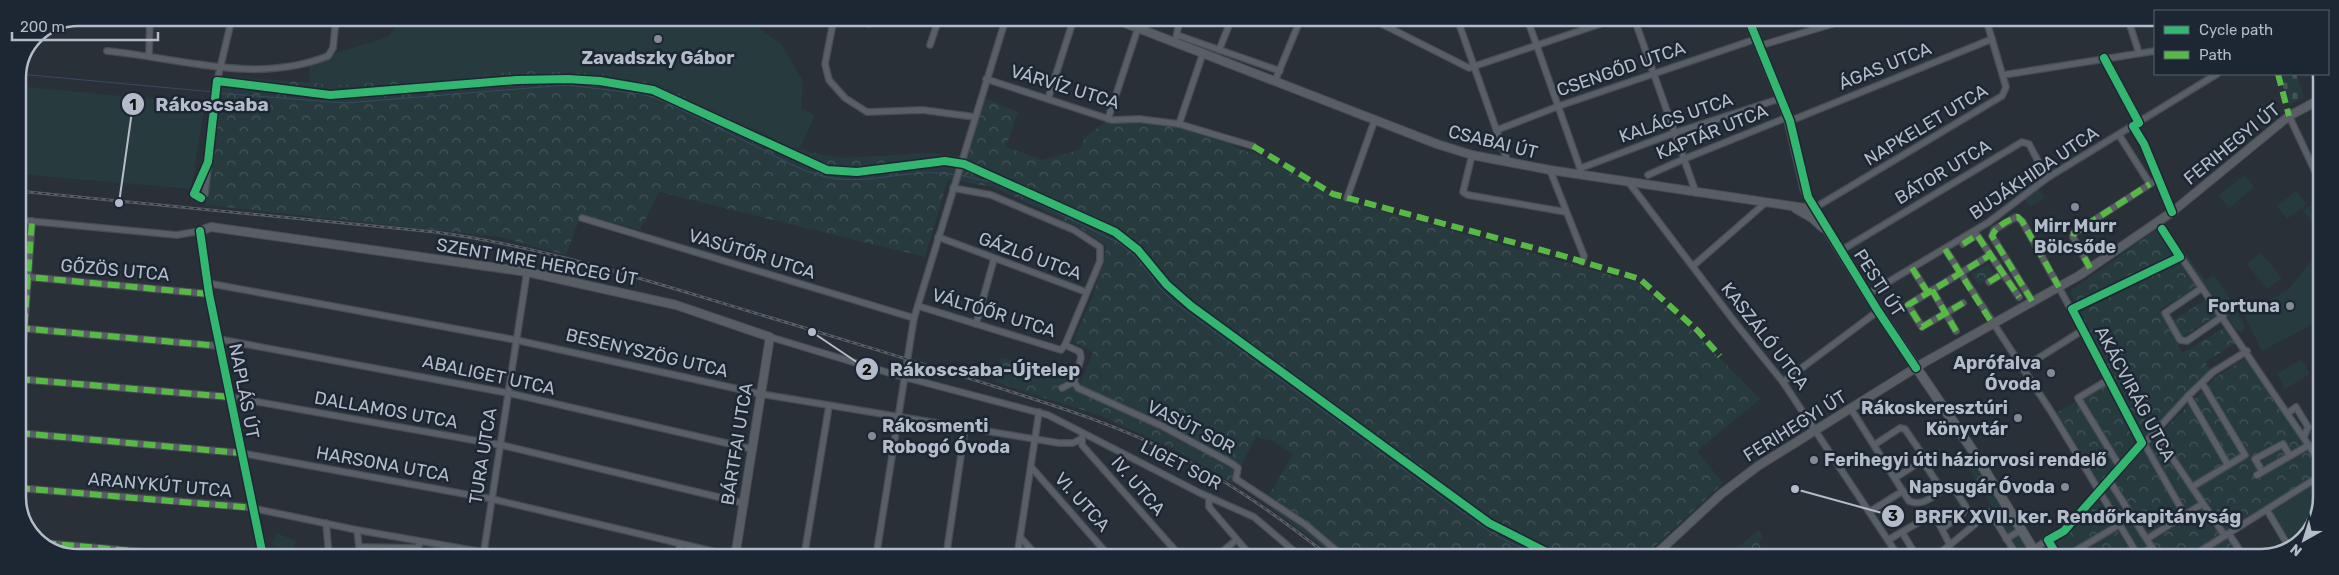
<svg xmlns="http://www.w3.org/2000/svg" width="2339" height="575" font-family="Rubik,sans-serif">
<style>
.green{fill:#273a3e}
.forest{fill:url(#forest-crowns)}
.cemetery{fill:url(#cemetery-stones)}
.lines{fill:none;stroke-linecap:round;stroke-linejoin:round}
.stream{stroke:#384963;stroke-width:1}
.street-casing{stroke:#484c53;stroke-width:8}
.secondary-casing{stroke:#484c53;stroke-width:10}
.primary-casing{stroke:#484c55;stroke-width:11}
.street{stroke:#5a5e66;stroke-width:5.5}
.secondary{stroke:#595d64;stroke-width:8}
.primary{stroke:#5c6168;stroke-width:9}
.rail-casing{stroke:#595d64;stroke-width:3}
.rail{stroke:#1d2633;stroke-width:1;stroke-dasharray:4;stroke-linecap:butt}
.quiet{stroke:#58b947;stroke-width:6;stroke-dasharray:12 6;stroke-linecap:butt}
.cycleway-casing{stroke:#1d2633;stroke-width:11}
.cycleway{stroke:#33b770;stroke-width:8}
.poi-dot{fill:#848b96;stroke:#1d2633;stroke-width:2}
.labels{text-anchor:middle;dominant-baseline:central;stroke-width:5;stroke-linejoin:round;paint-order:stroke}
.poi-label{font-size:18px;font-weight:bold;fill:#b4bcc9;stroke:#1d2633;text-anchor:end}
.street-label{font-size:18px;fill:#b4bcc9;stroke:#1d2633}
.rim{fill:none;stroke:#b4bcc9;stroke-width:2.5}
.leader{fill:none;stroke:#b4bcc9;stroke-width:2}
.callout-dot{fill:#b4bcc9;stroke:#1d2633;stroke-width:2}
.mark-label{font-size:15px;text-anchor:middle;font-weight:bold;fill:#111}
.callout-label{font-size:19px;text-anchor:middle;font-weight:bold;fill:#b4bcc9;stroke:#1d2633;stroke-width:5;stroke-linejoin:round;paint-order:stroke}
</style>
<defs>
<pattern id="forest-crowns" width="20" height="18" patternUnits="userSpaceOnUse" patternTransform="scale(1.25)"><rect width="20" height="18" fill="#273a3e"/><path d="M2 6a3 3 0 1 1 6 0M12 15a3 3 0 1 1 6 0" fill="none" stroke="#445559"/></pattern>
<pattern id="cemetery-stones" width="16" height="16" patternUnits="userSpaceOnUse" patternTransform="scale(1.25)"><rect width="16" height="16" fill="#273a3e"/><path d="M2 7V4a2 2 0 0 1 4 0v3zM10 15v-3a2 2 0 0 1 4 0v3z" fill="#445559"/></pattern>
</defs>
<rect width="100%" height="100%" fill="#2a3038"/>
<g class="green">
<path d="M403,18H745L781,44L803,81L801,109L815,115L800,148L792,147L644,77L614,74L527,71L393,82L341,85L309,84L310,61L388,37Z"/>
<path d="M18,86L205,104L191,189L18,174Z"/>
<path d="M2244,175L2254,187L2229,208L2219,195Z"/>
<path d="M2039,189L2045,198L2030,207L2024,198Z"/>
<path d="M2296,191L2307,204L2287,219L2277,206Z"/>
<path d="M2316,203L2321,211L2319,235L2303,210Z"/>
<path d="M2182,248L2205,280L2214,275L2226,292L2245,326L2242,333L2237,331L2180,249Z"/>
<path d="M2261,253L2282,278L2267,289L2247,264Z"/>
<path d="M2312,260L2321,278V320L2262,351L2244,315L2288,290Z"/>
<path d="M2301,359L2310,374L2285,389L2277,374Z"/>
<path d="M2320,481V509L2301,543L2293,545L2272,511Z"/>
<path d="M277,533L296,541L291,553L272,544Z"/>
</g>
<g class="forest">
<path d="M527,71L614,74L644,77L792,147L815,153L842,158L931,153L964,157L982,97L1018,112L1006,147L1042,160L1079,150L1085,137L1105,122L1138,121L1177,126L1233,142V146L1250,153L1251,151L1343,200L1638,283L1696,334L1760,399L1697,451L1723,483L1643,557H1336L1264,503L1293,455L1273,441L1256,437L1232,483L1178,451L1101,416L995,382L1001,357L1080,384L1093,352L1073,342L1093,295L1107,246L1077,226L993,187L948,179L925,257L659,192L640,230L581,214L566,255L500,237L205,205L220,76L341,85Z"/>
<path d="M2158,229L2176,257L2076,305L2070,291Z"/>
<path d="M2181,262L2198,286L2159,310L2167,324L2207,299L2218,314L2176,341L2182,353L2226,327L2237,342L2205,362L2211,371L2186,393L2143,438L2080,312Z"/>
<path d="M1988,264L1995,275L1979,285L1971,274Z"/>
<path d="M2247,357L2320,467V472L2226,531L2242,557H2143L2104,494L2105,490L2215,378Z"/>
<path d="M2107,384L2139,442L2098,487L2054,414Z"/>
<path d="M1968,454L2034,557H2023L1962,458Z"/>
<path d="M2098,500L2134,557H2067L2057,541Z"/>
<path d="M1759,530L1762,536L1759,544L1764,557H1726Z"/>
</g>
<path class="cemetery" d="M2279,74H2296L2304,97L2289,105Z"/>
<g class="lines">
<g class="stream">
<path d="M19,74L214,92"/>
<path d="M218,93L345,103L567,85L641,94L656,98C692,114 728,133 763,150C786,162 811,176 838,179C877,183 916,167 956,175"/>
<path d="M960,175L999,184L1119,243L1138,259L1159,287L1175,303L1470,518L1495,535L1540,557"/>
</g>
<g class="street-casing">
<g id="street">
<path d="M834,18L825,64L829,80L845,98L867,112L923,110L975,117"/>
<path d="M1370,18L1469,68L1618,18"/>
<path d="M1457,18L1508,163"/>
<path d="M1527,18L1581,171"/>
<path d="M1634,18L1696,193"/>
<path d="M2128,19L2139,53"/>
<path d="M869,24L871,18"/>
<path d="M1177,35L1280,71"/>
<path d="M1176,38L1180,18"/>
<path d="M930,45L939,18"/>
<path d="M1759,46L1852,18"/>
<path d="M1219,50L1232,18"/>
<path d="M107,51C181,58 255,85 328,56L333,48L336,18"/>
<path d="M149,55L150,18"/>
<path d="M2104,58L2139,123"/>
<path d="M2003,75L2155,51"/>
<path d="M986,79L1112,120L1139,119L1179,124L1253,146"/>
<path d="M1275,81L1301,18"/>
<path d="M1048,99L1074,18"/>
<path d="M2289,116L2321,184"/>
<path d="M1108,119L1138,28"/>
<path d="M1790,121L1992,39"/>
<path d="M1179,124L1203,53"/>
<path d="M2133,126L2144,144L2172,212"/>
<path d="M1497,130L1559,106L1756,39"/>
<path d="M2119,135L2150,184"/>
<path d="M1472,155L1463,192L1468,195L1566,212"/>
<path d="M208,162L195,190V196L199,199L205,194L217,81L232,18"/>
<path d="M1581,168L1674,133L1782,98"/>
<path d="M1550,170L1584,256L1582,262"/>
<path d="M1648,175L1684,159L1788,117"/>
<path d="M1630,184L1737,325L1783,382L1899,557"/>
<path d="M1347,198L1375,119"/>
<path d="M1816,207L2002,96L2006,87L1986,19"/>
<path d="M582,218L914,318"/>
<path d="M18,220L177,235L200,231"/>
<path d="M2158,223L2320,462"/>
<path d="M938,237L1086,292"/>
<path d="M1963,244L1977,235L2019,297"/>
<path d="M1945,249L2052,413L2139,557"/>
<path d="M1840,251L2022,142L2029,144L2047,178"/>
<path d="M1693,266L1764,204"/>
<path d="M1912,268L1928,293"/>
<path d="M2090,268L2073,237L2074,233L2158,179"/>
<path d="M18,276L209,294"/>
<path d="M1989,282L2002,274"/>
<path d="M207,283L516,340L761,394L1059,443H1073L1081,439"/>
<path d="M2202,288L2165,313L2180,340L2187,341L2223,316"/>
<path d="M1932,290L1956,331"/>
<path d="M1868,294L1989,222L2047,178L2217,74"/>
<path d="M2032,301L1992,236L1994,230L2016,217L2022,221C2077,318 2128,418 2185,515"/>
<path d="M1963,303L1922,327L1908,305L1990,255"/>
<path d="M918,306L1061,350L1065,345L1100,261V247L1074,230L991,195L953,188"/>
<path d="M2072,309L2180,257"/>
<path d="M976,324L994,259"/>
<path d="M18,328L219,346"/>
<path d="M770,337L896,375L1048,415L1200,493L1254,517L1301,557"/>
<path d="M218,339L508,393L752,449"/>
<path d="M1065,345L1080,352L1081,358L1074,382L1078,388L1162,426L1231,463L1238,468L1236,479L1306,525L1344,557"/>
<path d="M2023,368L2083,330"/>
<path d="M18,379L230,397L501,445L743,503"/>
<path d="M2108,380L2078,398L2120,467"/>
<path d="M1783,382L1878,311"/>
<path d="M1062,388L1074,382"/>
<path d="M2188,396L2228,465"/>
<path d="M1851,409L1909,501C1923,507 1933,496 1945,488L1949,487L1955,490L1966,507L1963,513L1942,529"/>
<path d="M2288,413L2296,407L2308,427L2304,437"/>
<path d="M18,415L32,221"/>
<path d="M2154,431L2225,536"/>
<path d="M18,433L241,453L492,499L737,557"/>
<path d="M1082,437V445L1181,557"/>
<path d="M1874,445L1900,428L1905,429L1922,454V460L1942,490"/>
<path d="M1032,468L1110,557"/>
<path d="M2262,471L2255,459L2283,444L2290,456"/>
<path d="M2257,475L2309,445"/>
<path d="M1895,478L1920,462"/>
<path d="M2109,480L2158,557"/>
<path d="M2192,487L2245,455L2202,383"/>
<path d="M18,488L247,507L357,530L511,557"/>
<path d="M1209,497V507L1252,557"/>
<path d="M2267,510L2289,547"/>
<path d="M1869,512L1903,491"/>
<path d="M326,523L329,556"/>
<path d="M357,530L359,547L417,548L421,542"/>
<path d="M1902,532L1917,557"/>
<path d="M2229,534L2244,557"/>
<path d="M1020,537L1038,557"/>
<path d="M2006,539L2021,530"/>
<path d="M2147,539L2202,504"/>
<path d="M1888,540L1926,518L1937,520L1950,545"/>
<path d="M2048,540L2058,557"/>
<path d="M44,543L188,556"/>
<path d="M2033,549L2064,531L2188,396L2213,372L2247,351"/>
<path d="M310,556L328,553"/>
<path d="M2138,556L2152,547"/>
<path d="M483,557L527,272"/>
<path d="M678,557L680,544"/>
<path d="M804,557L829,406"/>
<path d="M876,557L914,318L1006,18"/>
<path d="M946,557L965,428"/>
<path d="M1017,557L1039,412"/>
<path d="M1216,557L1236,540"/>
<path d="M1935,557L1990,512L2018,557"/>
<path d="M2065,557L2119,525"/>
<path d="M2126,557L2136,552"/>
<path d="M2184,557H2191L2320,476"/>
</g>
</g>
<g class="secondary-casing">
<g id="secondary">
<path d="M1112,18L1437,144L1472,155L1550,170L1805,208L1818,214"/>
<path d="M1796,209L1812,218L1823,228"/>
<path d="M263,556L209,294L200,231L211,227L527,272L676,305L770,337L735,557"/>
<path d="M1653,557L1721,494L1758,466L1925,362L2080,275L2172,212L2289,116L2321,99"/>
</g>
</g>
<g class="primary-casing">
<path id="primary" d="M1748,18L1788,117L1805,189L1810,202L1878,311L1973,451L2038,557"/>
</g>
<use href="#street" class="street"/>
<use href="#secondary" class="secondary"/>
<use href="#primary" class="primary"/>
<g class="rail-casing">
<path id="rail" d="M18,191L435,232C554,248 670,288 785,322C854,343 924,364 993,386C1056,406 1118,425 1178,456C1232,483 1282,519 1330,557"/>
</g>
<use href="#rail" class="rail"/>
<g class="quiet">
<path d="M2278,74L2289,116"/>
<path d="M1253,146L1333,194L1560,255L1640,279L1698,331L1720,356"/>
<path d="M1963,244L1977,235L2019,297"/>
<path d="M1945,249L1992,323"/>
<path d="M1912,268L1928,293"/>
<path d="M2090,268L2073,237L2074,233L2150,184"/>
<path d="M18,276L209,294"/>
<path d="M1989,282L2002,274"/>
<path d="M1932,290L1956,331"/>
<path d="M2032,301L1992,236C1995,227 2009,219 2018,217L2022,221L2059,287"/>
<path d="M1963,303L1922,327L1908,305L1990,255"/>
<path d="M18,328L219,346"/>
<path d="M18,379L230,397"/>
<path d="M18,415L32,221"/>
<path d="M18,433L241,453"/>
<path d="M18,488L253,508"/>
<path d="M44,543L188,556"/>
</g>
<g class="cycleway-casing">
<g id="cycleway">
<path d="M1748,18L1790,121L1808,197L1878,311L1916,368"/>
<path d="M2104,58L2139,123L2133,126L2144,144L2172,212"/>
<path d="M201,198L194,194L208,162L217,81L330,95L517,80L568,79L600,81L653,90L827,170L857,172L945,161L964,164L1115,232L1138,250L1167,285L1191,306L1489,523L1556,557"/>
<path d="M200,231L209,294L263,556"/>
<path d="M2058,557L2048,540L2064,531L2142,443L2072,309L2180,257L2162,229"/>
</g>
</g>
<use href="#cycleway" class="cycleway"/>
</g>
<g class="poi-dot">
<circle cx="658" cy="39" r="5"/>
<circle cx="2075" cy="207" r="5"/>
<circle cx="2290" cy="306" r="5"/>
<circle cx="2051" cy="373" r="5"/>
<circle cx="2018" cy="418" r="5"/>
<circle cx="872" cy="436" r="5"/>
<circle cx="1814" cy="460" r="5"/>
<circle cx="2065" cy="487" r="5"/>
</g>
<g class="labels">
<g class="poi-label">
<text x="658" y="58" text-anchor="middle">Zavadszky Gábor</text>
<text x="2075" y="226" text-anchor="middle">Mirr Murr<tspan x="2075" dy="21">Bölcsőde</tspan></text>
<text x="2280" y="306">Fortuna</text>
<text x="2041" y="363">Aprófalva<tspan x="2041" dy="21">Óvoda</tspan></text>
<text x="2008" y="408">Rákoskeresztúri<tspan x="2008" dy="21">Könyvtár</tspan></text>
<text x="882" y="426" text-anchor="start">Rákosmenti<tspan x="882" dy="21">Robogó Óvoda</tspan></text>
<text x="1824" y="460" text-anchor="start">Ferihegyi úti háziorvosi rendelő</text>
<text x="2055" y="487">Napsugár Óvoda</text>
</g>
<g class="street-label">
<text transform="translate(1885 66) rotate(-22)">ÁGAS UTCA</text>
<text transform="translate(1621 69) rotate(-19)">CSENGŐD UTCA</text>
<text transform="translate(1065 87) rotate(17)">VÁRVÍZ UTCA</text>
<text transform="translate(1676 118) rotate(-19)">KALÁCS UTCA</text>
<text transform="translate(1926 125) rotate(-31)">NAPKELET UTCA</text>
<text transform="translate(1712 132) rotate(-22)">KAPTÁR UTCA</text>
<text transform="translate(1493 142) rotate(14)">CSABAI ÚT</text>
<text transform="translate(2232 144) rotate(-39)">FERIHEGYI ÚT</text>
<text transform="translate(1943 172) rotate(-31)">BÁTOR UTCA</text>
<text transform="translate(2034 173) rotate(-34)">BUJÁKHIDA UTCA</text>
<text transform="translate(752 254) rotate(17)">VASÚTŐR UTCA</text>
<text transform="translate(1030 256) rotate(20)">GÁZLÓ UTCA</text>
<text transform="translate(537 262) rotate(10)">SZENT IMRE HERCEG ÚT</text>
<text transform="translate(115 270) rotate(5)">GŐZÖS UTCA</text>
<text transform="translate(1879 283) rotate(57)">PESTI ÚT</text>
<text transform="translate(994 313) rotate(17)">VÁLTÓŐR UTCA</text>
<text transform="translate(1765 336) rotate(52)">KASZÁLÓ UTCA</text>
<text transform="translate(647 353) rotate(13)">BESENYSZÖG UTCA</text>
<text transform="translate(489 375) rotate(12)">ABALIGET UTCA</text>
<text transform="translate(244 391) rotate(79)">NAPLÁS ÚT</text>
<text transform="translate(2135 394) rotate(62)">AKÁCVIRÁG UTCA</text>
<text transform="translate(386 410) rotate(10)">DALLAMOS UTCA</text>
<text transform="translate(1795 426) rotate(-32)">FERIHEGYI ÚT</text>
<text transform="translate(1191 427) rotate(27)">VASÚT SOR</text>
<text transform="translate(737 444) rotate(-81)">BÁRTFAI UTCA</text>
<text transform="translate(483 456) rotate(-81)">TURA UTCA</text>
<text transform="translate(383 464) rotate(10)">HARSONA UTCA</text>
<text transform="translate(1181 465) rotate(27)">LIGET SOR</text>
<text transform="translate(160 485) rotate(5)">ARANYKÚT UTCA</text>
<text transform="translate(1138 486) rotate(49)">IV. UTCA</text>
<text transform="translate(1082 502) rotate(48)">VI. UTCA</text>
</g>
</g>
<path d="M0 0H2339V575H0ZM78 26H2261A52 52 0 0 1 2313 78V497A52 52 0 0 1 2261 549H78A52 52 0 0 1 26 497V78A52 52 0 0 1 78 26Z" fill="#1d2633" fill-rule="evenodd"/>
<path class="rim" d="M78 26H2261A52 52 0 0 1 2313 78V497A52 52 0 0 1 2261 549H78A52 52 0 0 1 26 497V78A52 52 0 0 1 78 26Z"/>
<path class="leader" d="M119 203L133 104M812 332L867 369M1795 489L1893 516"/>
<g class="callout-dot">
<circle cx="119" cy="203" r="5"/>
<circle cx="812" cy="332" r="5"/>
<circle cx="1795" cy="489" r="5"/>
<circle cx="133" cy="104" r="12"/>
<circle cx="867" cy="369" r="12"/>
<circle cx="1893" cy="516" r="12"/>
</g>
<g class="mark-label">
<text x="133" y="110">1</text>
<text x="867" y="375">2</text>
<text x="1893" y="521">3</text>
</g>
<g class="callout-label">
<text x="212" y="111">Rákoscsaba</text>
<text x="985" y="376">Rákoscsaba-Újtelep</text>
<text x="2078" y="523">BRFK XVII. ker. Rendőrkapitányság</text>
</g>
<rect x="2154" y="10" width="175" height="65" fill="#1d2633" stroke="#59626f"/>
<rect x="2164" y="26" width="25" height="8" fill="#33b770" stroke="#59626f"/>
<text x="2199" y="35" font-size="15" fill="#b4bcc9">Cycle path</text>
<rect x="2164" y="51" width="25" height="8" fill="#58b947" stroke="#59626f"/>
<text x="2199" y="60" font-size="15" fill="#b4bcc9">Path</text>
<g transform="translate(2304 540) rotate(219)" stroke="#1d2633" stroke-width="4" paint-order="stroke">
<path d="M0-4L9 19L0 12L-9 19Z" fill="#b4bcc9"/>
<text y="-8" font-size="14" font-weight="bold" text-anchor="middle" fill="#b4bcc9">N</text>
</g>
<path d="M12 32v8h146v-8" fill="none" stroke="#b4bcc9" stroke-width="2.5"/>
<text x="20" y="32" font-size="15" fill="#b4bcc9" stroke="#1d2633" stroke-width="4" paint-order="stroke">200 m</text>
</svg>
